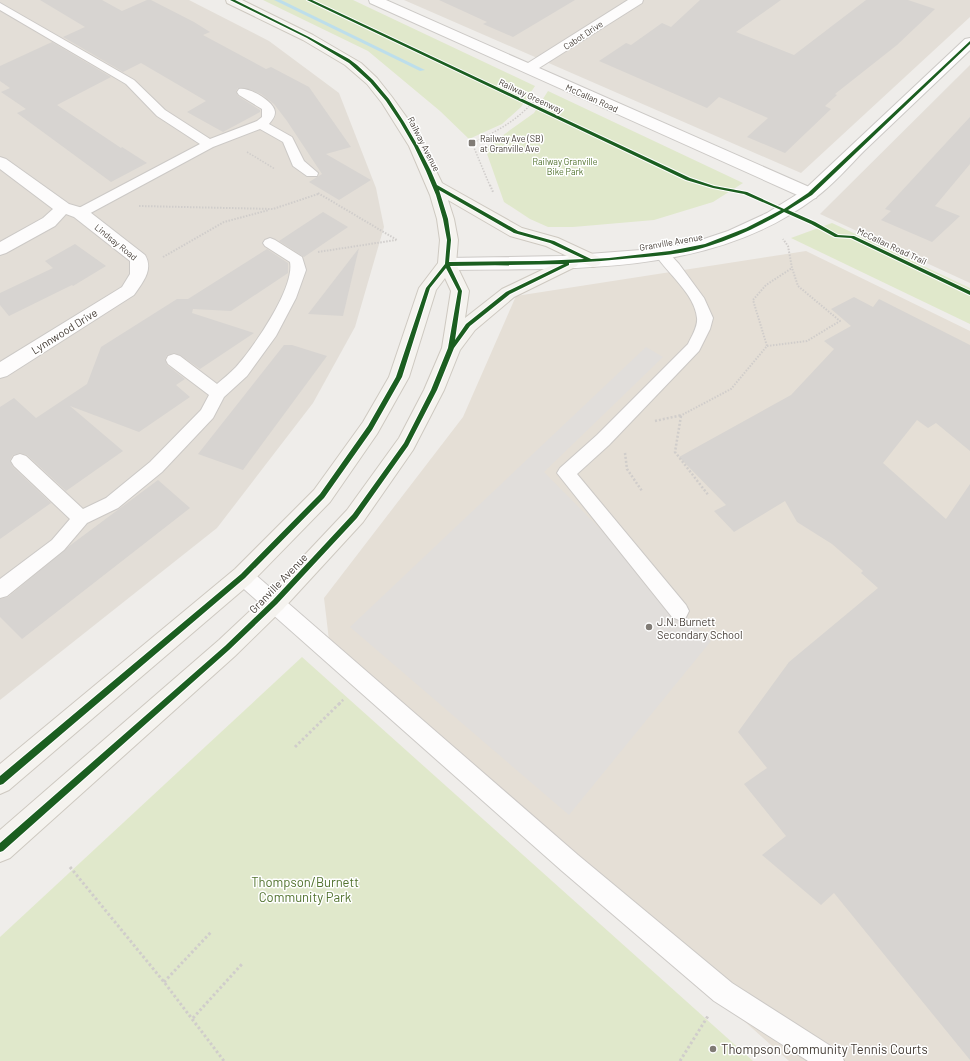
<svg xmlns="http://www.w3.org/2000/svg" width="970" height="1061" font-family="Barlow,sans-serif">
<style>
.residential{fill:#e3ded7}
.education{fill:#e5dfd6}
.green{fill:#e0e8cb}
.parking{fill:#e1dedb}
.lines{fill:none;stroke-linecap:round;stroke-linejoin:round}
.stream{fill:#bddeeb;fill-rule:evenodd}
.building{fill:#d7d4d1}
.service-casing{stroke:#ccc9c6;stroke-width:2}
.minor-casing{stroke:#ccc9c6;stroke-width:2}
.tertiary-casing{stroke:#ccc9c6;stroke-width:2}
.secondary-casing{stroke:#cec9c1;stroke-width:2}
.path-far3{stroke:#d0cdcb;stroke-width:1.5;stroke-dasharray:1.5 1.5;stroke-linecap:butt}
.path-far2{stroke:#d0cdcb;stroke-width:2;stroke-dasharray:1.5 1.5;stroke-linecap:butt}
.path-far1{stroke:#d0cdcb;stroke-width:2.5;stroke-dasharray:2 2;stroke-linecap:butt}
.path{stroke:#d0cdcb;stroke-width:3;stroke-dasharray:2.5 2.5;stroke-linecap:butt}
.service{fill:#fdfcfc;fill-rule:evenodd}
.minor{fill:#fdfcfc;fill-rule:evenodd}
.tertiary{fill:#fdfcfc;fill-rule:evenodd}
.secondary{fill:#f5f3ef;fill-rule:evenodd}
.cycleway-casing{stroke:#fff;stroke-width:2}
.cycleway{fill:#1b5e20;fill-rule:evenodd}
.poi-dot{fill:#807b75;stroke:#fff;stroke-width:1.5}
.labels{text-anchor:middle;dominant-baseline:central;stroke-width:3;stroke-linejoin:round;paint-order:stroke}
.far-street-label{font-size:9px;fill:#453d36;stroke:#fff}
.far-poi-label{font-size:9px;fill:#453d36;stroke:#fff;text-anchor:start}
.far-park-label{font-size:9px;fill:#51722e;stroke:#fff}
.street-label{font-size:11px;fill:#453d36;stroke:#fff}
.poi-label{font-size:11px;fill:#453d36;stroke:#fff;text-anchor:start}
.near-park-label{font-size:13px;fill:#51722e;stroke:#fff}
.near-poi-label{font-size:13px;fill:#453d36;stroke:#fff;text-anchor:start}
</style>
<rect width="100%" height="100%" fill="#efedea"/>
<g class="residential">
<path d="M0,0H189L269,41L339,93L376,188L384,227L355,327L313,403L217,528L0,700Z"/>
<path d="M404,0H970V17L801,173Z"/>
<path d="M970,65V283L820,214Z"/>
</g>
<path class="education" d="M806,251L970,331V1061H789L562,859L331,657L324,598L463,417L516,296Z"/>
<g class="green">
<path d="M263,0H353L535,86L521,107L502,124L469,139L440,111L368,51Z"/>
<path d="M548,91L743,183L713,202L654,220L573,227H548L530,219L504,202L485,148L534,113Z"/>
<path d="M832,223L970,288V324L791,238Z"/>
<path d="M302,657L753,1061H0V937Z"/>
</g>
<path class="parking" d="M646,347L663,357L544,472L711,641L569,815L350,627Z"/>
<g class="lines">
<path class="stream" d="M274,0H281L425,70L420,71Z"/>
</g>
<g class="building">
<path d="M40,0H102L122,11L147,0H151L194,22L210,32L203,35L266,69L271,67L309,87L351,147L326,154L371,180L339,200L309,182L322,174L287,121L274,104L261,94L249,89L238,88L236,91L238,96L260,110V112L223,132L187,112L206,101L141,63L123,72L63,37L85,27Z"/>
<path d="M439,0H575L513,37L483,24L487,22Z"/>
<path d="M700,0H781L736,32L794,55L866,0H908L935,9L897,45L835,94L837,95L825,106L831,109L785,153L747,137L768,118L719,97L707,108L599,61L626,43L631,45L662,23L671,27Z"/>
<path d="M52,42L111,77L57,105L121,148L122,147L147,163L111,182L17,113L26,109L1,92L10,88L0,81V66Z"/>
<path d="M970,117V164L935,206L960,216L932,242L881,220L891,211L885,209Z"/>
<path d="M323,212L348,227L304,257L279,241Z"/>
<path d="M75,244L106,266L73,286L72,285L9,316L0,305V293L53,268L45,261Z"/>
<path d="M359,248L343,316L308,314Z"/>
<path d="M267,249L288,263V273L231,311L193,309L192,313L254,333L200,369L180,355L174,353L167,355L165,359L167,365L185,379L176,385L190,397L139,432L70,406L123,451L66,491L27,455L20,453L13,455L10,460L13,467L51,503L0,539V407L14,398L36,418L87,384L101,347L177,299H188Z"/>
<path d="M854,297L873,307L879,299L970,345V451L936,423L928,428L917,420L883,463L946,519L970,484V1060L834,893L821,905L762,855L786,836L744,784L767,768L738,732L789,662L878,588L861,573L863,571L832,544L797,522L785,501L734,532L714,511L726,505L679,457L791,395L834,349L824,341L851,326L831,309Z"/>
<path d="M284,345H292L327,356L243,470L198,454Z"/>
<path d="M158,480L190,508L22,639L0,617V599L8,597L68,547Z"/>
</g>
<g class="lines">
<g class="service-casing">
<g id="service">
<path d="M0,3L134,80L165,110L210,139L257,121L262,117V109L239,95L237,92L239,89C249,87 274,101 275,112C275,117 272,120 269,124L292,137L304,161L318,173L317,176H307L293,166L283,142L260,129L213,147L85,216L80,217L75,216L73,213L75,210L200,144L157,116L126,84L0,10Z"/>
<path d="M270,238L275,240L302,257L306,270L296,298L276,336L247,376L224,397L213,418L162,472L118,508L87,523L64,550L7,596L0,598V579L52,540L70,519L14,466L11,461L14,456L20,454L26,456L83,509L106,498L150,462L201,410L209,395L168,364L166,360L168,356L174,354L180,356L217,384C223,379 230,373 236,367C253,348 295,288 290,262L265,246L263,243L265,240Z"/>
<path d="M662,249L667,251L679,264L704,298L713,318L710,329L699,351L609,445L577,474L686,605L689,611L686,617L679,620L672,617L557,473L560,468L597,435L688,344C692,336 698,326 697,318C695,294 667,273 655,254L657,251Z"/>
<path d="M243,568L250,570L578,855L732,983L840,1052L844,1061H808L714,1001L562,871L236,582L234,576L236,570Z"/>
</g>
</g>
<g class="minor-casing">
<g id="minor">
<path d="M369,0H386L528,63L628,0H643L642,3L539,68L816,190L818,194L816,198L810,199L804,198L370,3Z"/>
<path d="M0,157L6,159L69,204L86,209L145,255C154,270 142,283 134,295L7,376L0,378V362L122,287L130,274V261L74,217L66,214L55,226L6,253L0,255V242L43,218L53,209L0,169Z"/>
</g>
</g>
<g class="tertiary-casing">
<path id="tertiary" d="M970,38V50C935,83 900,117 865,150C849,166 833,185 815,198C710,277 571,268 447,270L441,268L438,264L441,260L447,258L562,256L641,250L689,244L728,231L767,213L804,190L965,39Z"/>
</g>
<g class="secondary-casing">
<path id="secondary" d="M226,0H242L313,35L361,63L377,78L392,97L410,122L424,146L442,183L522,228L558,238L599,257L602,261L599,265L593,267L579,262L577,266L514,297L475,330L460,350L444,390L413,450L363,522L283,609L235,656L10,858L0,862V830L219,640L267,595L347,510L399,438L424,390L442,348L451,291L445,278L436,290L409,377L377,434L330,502L251,583L9,790L0,794V764L235,569L314,490L363,422L389,377L419,288L438,263L440,240L437,219L430,195L409,146L382,103L367,84L345,65L303,40L227,3ZM448,200L510,236L546,246L569,257L502,289L465,318L469,291L456,264L458,240L454,219Z"/>
</g>
<g class="path-far3">
<path d="M247,152L275,169"/>
<path d="M490,186L472,143C498,131 520,119 538,96"/>
</g>
<g class="path-far2">
<path d="M490,185L493,192"/>
<path d="M318,193L397,240"/>
<path d="M139,206L273,209L318,194"/>
<path d="M318,252L396,240"/>
<path d="M163,257L224,222L269,210"/>
<path d="M767,346L807,341L840,321L798,286L792,268"/>
<path d="M680,416L731,389L767,346L753,300L766,285L792,268L788,246L783,239"/>
</g>
<g class="path-far1">
<path d="M681,416L675,452L709,496"/>
<path d="M655,421L682,415"/>
<path d="M625,453L627,469L642,491"/>
<path d="M339,704L344,699"/>
</g>
<g class="path">
<path d="M295,747L340,703"/>
<path d="M70,867L164,982L224,1061"/>
<path d="M164,982L212,931"/>
<path d="M193,1018L242,964"/>
<path d="M680,1061L708,1016"/>
</g>
<use href="#service" class="service"/>
<use href="#minor" class="minor"/>
<use href="#tertiary" class="tertiary"/>
<use href="#secondary" class="secondary"/>
<g class="cycleway-casing">
<path id="cycleway" d="M230,0H235L309,37L349,59L357,65L373,80L389,99L404,122L418,146L431,171L437,185L518,231L554,241L591,259L609,258L670,251L705,244L746,228L781,210L744,194L713,188L686,180L307,0H312L690,178L714,186L747,192L784,209L808,193L970,41V44L812,195L788,210L815,222L838,235L854,236L970,291V295L851,238L835,237L811,224L784,212C760,226 735,238 709,246C684,254 659,256 633,258C612,260 590,262 569,263V265L510,294L470,326L454,348L437,390L408,446L357,518L277,604L229,650L3,851L0,852V843L225,646L273,600L353,514L404,443L431,390L448,348L458,291L446,268L430,288L402,377L372,430L324,498L245,578L3,784L0,785V776L241,574L320,494L368,426L396,377L426,288L445,264L447,240L443,219L436,195L426,171L414,146L400,122L386,101L370,82L349,63L307,38ZM439,190L514,233L550,243L584,259L539,261L449,262L451,240L448,219ZM564,264L506,292L466,324L455,340L462,291L450,266Z"/>
</g>
<use href="#cycleway" class="cycleway"/>
</g>
<g class="poi-dot">
<rect x="468" y="139" width="8" height="8" rx="2"/>
<circle cx="649" cy="627" r="4"/>
<circle cx="713" cy="1049" r="4"/>
</g>
<g class="labels">
<g class="far-street-label">
<text transform="translate(583 35) rotate(-33)">Cabot Drive</text>
<text transform="translate(531 96) rotate(25)">Railway Greenway</text>
<text transform="translate(592 98) rotate(24)">McCallan Road</text>
<text transform="translate(424 144) rotate(63)">Railway Avenue</text>
<text transform="translate(116 242) rotate(39)">Lindsay Road</text>
<text transform="translate(671 242) rotate(-10)">Granville Avenue</text>
<text transform="translate(892 246) rotate(25)">McCallan Road Trail</text>
</g>
<g class="far-poi-label">
<text x="480" y="138">Railway Ave (SB)<tspan x="480" dy="10">at Granville Ave</tspan></text>
</g>
<g class="far-park-label">
<text x="565" y="161">Railway Granville<tspan x="565" dy="10">Bike Park</tspan></text>
</g>
<g class="street-label">
<text transform="translate(64 331) rotate(-32)">Lynnwood Drive</text>
<text transform="translate(278 583) rotate(-46)">Granville Avenue</text>
</g>
<g class="poi-label">
<text x="657" y="621">J.N. Burnett<tspan x="657" dy="13">Secondary School</tspan></text>
</g>
<g class="near-park-label">
<text x="305" y="882">Thompson/Burnett<tspan x="305" dy="15">Community Park</tspan></text>
</g>
<g class="near-poi-label">
<text x="721" y="1049">Thompson Community Tennis Courts</text>
</g>
</g>
</svg>
